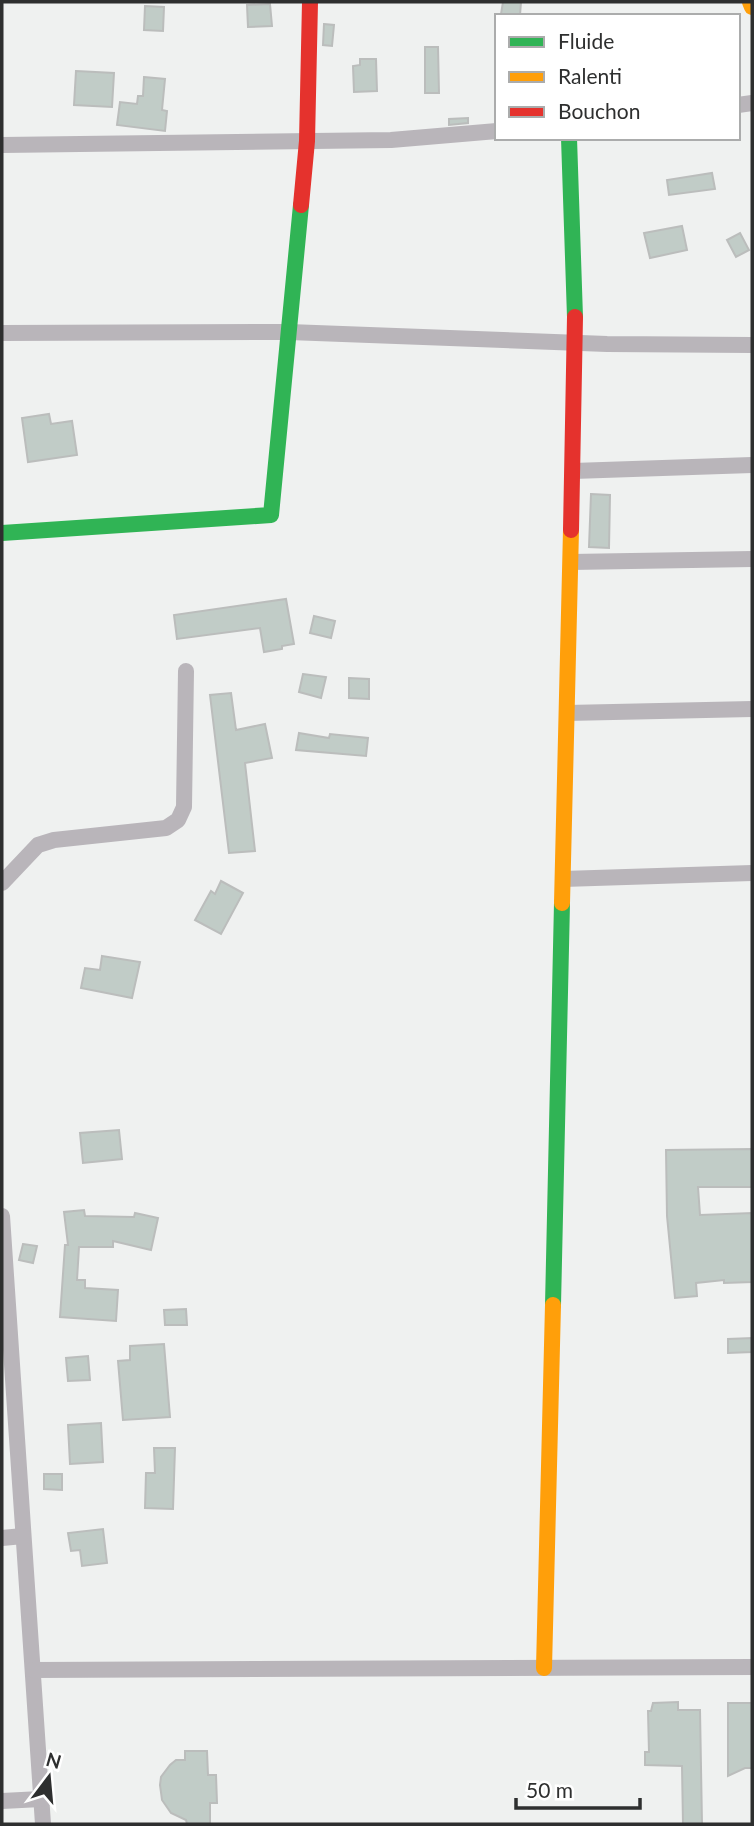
<svg xmlns="http://www.w3.org/2000/svg" width="754" height="1826" font-family="Lato,sans-serif">
<style>
.building{fill:#c1ccc7;stroke:#bbbdbc;stroke-width:2}
.lines{fill:none;stroke-linecap:round;stroke-linejoin:round}
.street{stroke:#b9b5ba;stroke-width:16}
.fast{stroke:#30b455;stroke-width:16}
.slow{stroke:#ff9f0a;stroke-width:16}
.jam{stroke:#e5322d;stroke-width:16}
</style>
<rect width="100%" height="100%" fill="#eff1f0"/>
<g class="building">
<path d="M503,2H521L520,15L501,14Z"/>
<path d="M270,4L272,26L248,27L247,5Z"/>
<path d="M145,6L164,7L163,31L144,30Z"/>
<path d="M324,24L334,25L332,46L323,45Z"/>
<path d="M425,47H438L439,93H425Z"/>
<path d="M360,59H376L377,91L354,92L353,66L360,65Z"/>
<path d="M76,71L114,73L112,107L74,105Z"/>
<path d="M144,77L165,79L162,110L167,111L165,131L117,125L120,102L137,104L138,96H143Z"/>
<path d="M468,118V123L449,125V119Z"/>
<path d="M712,173L715,189L669,195L667,180Z"/>
<path d="M682,226L687,250L650,258L644,233Z"/>
<path d="M740,233L749,250L736,257L727,240Z"/>
<path d="M49,414L51,424L72,421L77,455L28,462L22,418Z"/>
<path d="M591,494L610,495L609,548L589,547Z"/>
<path d="M286,599L294,644L282,646V649L264,652L260,628L177,639L174,615Z"/>
<path d="M314,616L335,621L331,638L310,633Z"/>
<path d="M303,674L326,677L321,698L299,692Z"/>
<path d="M349,678L369,679V699L349,698Z"/>
<path d="M231,693L236,730L265,724L272,758L245,763L255,851L229,853L210,695Z"/>
<path d="M299,733L329,738L330,734L368,738L366,756L296,750Z"/>
<path d="M221,881L243,893L221,934L195,920L211,891L215,894Z"/>
<path d="M102,956L140,962L132,998L81,988L85,968L100,970Z"/>
<path d="M119,1130L122,1159L83,1163L80,1133Z"/>
<path d="M752,1149V1187H698L700,1215L752,1213V1282L724,1283V1280L696,1283L697,1296L675,1298L667,1216L666,1150Z"/>
<path d="M84,1210L85,1216L134,1217L135,1213L158,1218L151,1250L113,1241V1247H79L77,1280H85V1288L118,1290L116,1321L60,1317L65,1245H68L64,1212Z"/>
<path d="M23,1244L37,1246L33,1263L19,1260Z"/>
<path d="M186,1309L187,1325H165L164,1310Z"/>
<path d="M752,1338V1352L728,1353V1339Z"/>
<path d="M164,1344L170,1417L123,1420L118,1361L130,1360V1346Z"/>
<path d="M88,1356L90,1380L68,1381L66,1358Z"/>
<path d="M101,1423L103,1462L70,1464L68,1425Z"/>
<path d="M154,1448H175L173,1509L145,1508L146,1473H155Z"/>
<path d="M44,1474H62V1490L44,1489Z"/>
<path d="M103,1529L107,1563L82,1566L80,1550L71,1551L68,1533Z"/>
<path d="M678,1702V1710H700L702,1824H683L682,1766L645,1765V1752H649L648,1711H651L653,1703Z"/>
<path d="M728,1703H752V1768H745L728,1776Z"/>
<path d="M185,1751H207L208,1775H216L217,1803H210V1824H187L186,1820L171,1813L162,1800L160,1785L161,1777L170,1765L176,1760H185Z"/>
</g>
<g class="lines">
<g class="street">
<path d="M738,105L752,103"/>
<path d="M2,145L391,140L497,131"/>
<path d="M2,333L289,332L607,344L752,345"/>
<path d="M573,471L752,465"/>
<path d="M571,562L752,559"/>
<path d="M567,713L752,709"/>
<path d="M563,879L752,873"/>
<path d="M2,883L38,845L54,840L166,828L178,820L184,807L186,671"/>
<path d="M2,1216L43,1824"/>
<path d="M2,1538L23,1536"/>
<path d="M33,1670L752,1667"/>
<path d="M2,1801L41,1799"/>
</g>
<g class="fast">
<path d="M569,138L575,317"/>
<path d="M2,533L271,515L301,205"/>
<path d="M553,1305L562,903"/>
</g>
<g class="slow">
<path d="M750,2L752,7"/>
<path d="M562,903L571,530"/>
<path d="M544,1668L553,1305"/>
</g>
<g class="jam">
<path d="M301,205L307,141L310,2"/>
<path d="M571,530L575,317"/>
</g>
</g>
<rect width="754" height="1826" fill="none" stroke="#2e2f2f" stroke-width="7"/>
<rect x="495" y="14" width="245" height="126" fill="#ffffff" stroke="#abacac" stroke-width="2"/>
<rect x="509" y="37" width="35" height="10" fill="#30b455" stroke="#abacac" stroke-width="2"/>
<text x="558" y="49" font-size="21" fill="#2e2f2f">Fluide</text>
<rect x="509" y="72" width="35" height="10" fill="#ff9f0a" stroke="#abacac" stroke-width="2"/>
<text x="558" y="84" font-size="21" fill="#2e2f2f">Ralenti</text>
<rect x="509" y="107" width="35" height="10" fill="#e5322d" stroke="#abacac" stroke-width="2"/>
<text x="558" y="119" font-size="21" fill="#2e2f2f">Bouchon</text>
<g transform="translate(49 1777) rotate(16)" stroke="#ffffff" stroke-width="5" paint-order="stroke">
<path d="M0-5L12 26L0 18L-12 26Z" fill="#2e2f2f"/>
<text y="-10" font-size="19" font-weight="bold" text-anchor="middle" fill="#2e2f2f">N</text>
</g>
<path d="M516 1798v10h124v-10" fill="none" stroke="#2e2f2f" stroke-width="3.5"/>
<text x="526" y="1798" font-size="21" fill="#2e2f2f" stroke="#ffffff" stroke-width="5" paint-order="stroke">50 m</text>
</svg>
